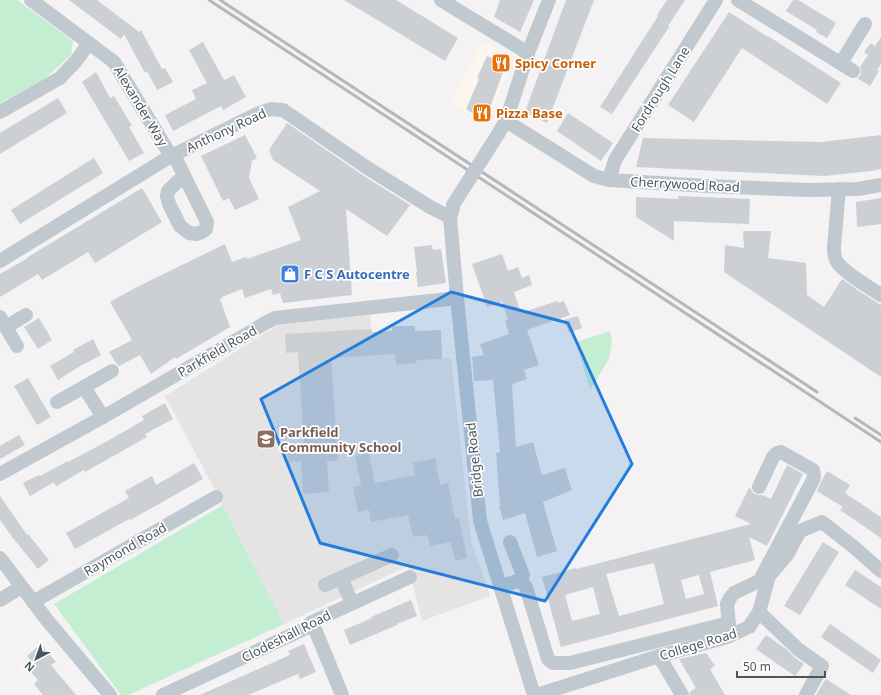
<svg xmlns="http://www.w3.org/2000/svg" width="881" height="695" font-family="'Noto Sans',sans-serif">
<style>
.commercial{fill:#fcf7ee}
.education{fill:#e5e3e3}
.green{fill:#c3eed2}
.building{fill:#cccfd4;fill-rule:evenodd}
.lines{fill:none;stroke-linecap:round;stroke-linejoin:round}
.minor{stroke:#c0c9cf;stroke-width:14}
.rail{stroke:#b4b7bb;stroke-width:3}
.minor-bridge{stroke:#c0c9cf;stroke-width:14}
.marked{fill:#227ddd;fill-opacity:0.2;stroke:#227ddd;stroke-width:3;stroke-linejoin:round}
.labels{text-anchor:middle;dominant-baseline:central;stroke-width:3.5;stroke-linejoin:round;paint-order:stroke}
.food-label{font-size:13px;font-weight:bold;fill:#c56008;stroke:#fff;text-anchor:start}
.street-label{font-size:13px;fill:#4a565e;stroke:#fff}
.shop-label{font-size:13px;font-weight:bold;fill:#366cbe;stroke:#fff;text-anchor:start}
.education-label{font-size:13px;font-weight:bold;fill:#785e54;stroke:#fff;text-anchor:start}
</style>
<rect width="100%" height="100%" fill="#f4f2f2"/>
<path class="commercial" d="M484,41L512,58L498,96L485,125L450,102Z"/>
<path class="education" d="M370,314L373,355L395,354L396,365L416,363V360L451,358L471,540L490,596L422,621L408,566L284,624L233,524L165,396L278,325Z"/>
<g class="green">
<path d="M0,0H17L73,41L71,55L43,80L0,103Z"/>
<path d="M610,331L612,341L609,359L590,390L576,342Z"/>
<path d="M223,505L284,624L128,695H121L54,604Z"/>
</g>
<g class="building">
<path d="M69,0H97L139,32L141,30L162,69L165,68L173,82L157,90L147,71L145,73L124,34L121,39Z"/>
<path d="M344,0H396L458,38L445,61Z"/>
<path d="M500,0H534L520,32L494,17Z"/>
<path d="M566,0H594L547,123L525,112Z"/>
<path d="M667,0H685L668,26L669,27L612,114L600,107L658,16L657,15Z"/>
<path d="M793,0H798L836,23L827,38L816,32L817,30L786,11Z"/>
<path d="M729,12L768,37V36L841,83L827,104L742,48L694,122L668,105Z"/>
<path d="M881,37V64L877,70L879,71L870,86L857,78L860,76L861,72L860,67L868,55L864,52L871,43L875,46Z"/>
<path d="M203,42L224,80L234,75L246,97L223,110L221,106L173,131L165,115L196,99L192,90L207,83L189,50Z"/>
<path d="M493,53L507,61L485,122L466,109L479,79L477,78L487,56L492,58Z"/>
<path d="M96,72L110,98L114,96L132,126L129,127L144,153L129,161L82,82Z"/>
<path d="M58,98L67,113L0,154V133Z"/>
<path d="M568,113L613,143L601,161L557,131Z"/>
<path d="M287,123L361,174L410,205L387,236L346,209L352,295L283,303L280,293L273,295L271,289L245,298L242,289L222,297L223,298L220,299L230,327L176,359L175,357L151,374L140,355L119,366L116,363L109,352L132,340L110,302L135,288L225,244L232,262L246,257L247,259L301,240L288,207L320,191L273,160L269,150Z"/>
<path d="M245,135L257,158L252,161L249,178L259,199L235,210L229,198L223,201L201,156Z"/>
<path d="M881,135V169L871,171L824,176L636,167L643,138L821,142Z"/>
<path d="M94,158L103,173L20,224L11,210Z"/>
<path d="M142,188L162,222L95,263L88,252L42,280L38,274L0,297V274L28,258V257Z"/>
<path d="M678,196L750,199L749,224L674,221V241L636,217V197L678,199Z"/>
<path d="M881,198V224L857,227L856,202Z"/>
<path d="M743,231H771L768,258L806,263L807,295L824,307L842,279L859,291L881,305V377L724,272L725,245L744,248Z"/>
<path d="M432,245L433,250L441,249L446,283L418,287L416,272H417L414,247Z"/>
<path d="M502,254L508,271L518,267L522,278L529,275L532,285L514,292L521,313L557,301L558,303L564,301L570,315L527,330L539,365L524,370L527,379L512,384L516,447L533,442L542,475L565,468L572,490L543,502L557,551L537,557L525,513L503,520L499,506H500L496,453L500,452L493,380L474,381L472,357L484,355L480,344L509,334L505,321L508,320L502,302L487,307L472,264Z"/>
<path d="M578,316L582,328L569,333L564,320Z"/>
<path d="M39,318L52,340L38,349L24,327Z"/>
<path d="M392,326H415V331L441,330L442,359L416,360L417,363L396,365L395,354L331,358L338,461H327L329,492L303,494L301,461L288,462L287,445L304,444L298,352L286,353L285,334L371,329L372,332L392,331Z"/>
<path d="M93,339L101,355L75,369L58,380L50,366L74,352L73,350Z"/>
<path d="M28,378L51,417L37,425L14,386Z"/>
<path d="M165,403L173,419L145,434L147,437L85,472L84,470L56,486L54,482L30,496L23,483L39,475L40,476L68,461V462L113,438L144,420L142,416Z"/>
<path d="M19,435L25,445L0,459V446Z"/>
<path d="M369,453L375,483L415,475L413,463L435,458L440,485L448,483L455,519L459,518L467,558L455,561L451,542L430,546L427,535L413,537L408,515L371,522L369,510L358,512L353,487L361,485L355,456Z"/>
<path d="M194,463L203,479L157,505L130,520L129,519L75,549L66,533L129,498L125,491L152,476L156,485Z"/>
<path d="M787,465L803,474L767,546L749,537L755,560L710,572L718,606L561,647L542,577L576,568V569L751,524L735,516L749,488L751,489L752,492L755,494L759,495H762L771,499ZM654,563L664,604L619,616L606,574ZM699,575L704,594L686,599L681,580ZM593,587L600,614L572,621L565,595Z"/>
<path d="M827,471L850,485L845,493L881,517V538L840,510L843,507L817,491L822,480Z"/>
<path d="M0,496L27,535L28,534L49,560L38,569L13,538L0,520Z"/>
<path d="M823,542L839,552L800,615L784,606Z"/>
<path d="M855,570L881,587V609L845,585Z"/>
<path d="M411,600L417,616L397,624V625L350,645L344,630L372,618L371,617Z"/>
<path d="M830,624L881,660L873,673L821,637Z"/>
<path d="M766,635L786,649L794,657L804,664L795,676L756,649Z"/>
<path d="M41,644L56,662L51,665L76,695H43L34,684L38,680L30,671L35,666L27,656Z"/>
<path d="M304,644L316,672L300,679L298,674L248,695H200L290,655L288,651Z"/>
<path d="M706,653L715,666L710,669L725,695H690V692L696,688L679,659Z"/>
<path d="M826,679L851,695H816Z"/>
</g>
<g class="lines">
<g class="minor">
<path d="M31,0L114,62L171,156"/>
<path d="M441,0L528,53"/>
<path d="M738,0L853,71"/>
<path d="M841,63L865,24"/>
<path d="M0,112L60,78L76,61L89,43"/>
<path d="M506,121L594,176L609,180L708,186L808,190L858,189L881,185"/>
<path d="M501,129L506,121L528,53L549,0"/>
<path d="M174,155L207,222L206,229L202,232L196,234L189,233L180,226L169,204L167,196L168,191L178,181L185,177"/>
<path d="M609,180L615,160L716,0"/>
<path d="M839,189L834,247C834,252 834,256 836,260C841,271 870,288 881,295"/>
<path d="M453,208L450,217L457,298L480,521L534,695"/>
<path d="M0,261L171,156L257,114L271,109L283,110L366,167L430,207L450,217"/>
<path d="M0,317L17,346"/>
<path d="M6,327L26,315"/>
<path d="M84,387L112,371"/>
<path d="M57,402L84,387L103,417"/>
<path d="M0,474L103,417L252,331L265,323L275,318L457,298"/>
<path d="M0,558L47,620L110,695"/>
<path d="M520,580L526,587L548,659L553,663H570L729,623"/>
<path d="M325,585L341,578"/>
<path d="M500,587L520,580L523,575L510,542"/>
<path d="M0,600L21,587"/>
<path d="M33,602L216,497"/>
<path d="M352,603L341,578L392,555"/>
<path d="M759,612L799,650L822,666L806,695"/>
<path d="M312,622L342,695"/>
<path d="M730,636L727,604L730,598L734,593L757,582L760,580L813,480L814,476L813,470L781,452L777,453L773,457L759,487"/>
<path d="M659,656L682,695"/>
<path d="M163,695L306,628L312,622L410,577"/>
<path d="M537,695L659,656L727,637L749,627L759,612L769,576L787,555L800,531L822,522L855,548L881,571"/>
</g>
<g class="rail">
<path d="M209,0L614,266L881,442"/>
<path d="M220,0C419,131 618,261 817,392"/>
<path d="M855,418L881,435"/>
</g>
<path class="minor-bridge" d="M453,205L500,131"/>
</g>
<path class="marked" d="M451,292L568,323L632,464L545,601L320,543L261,399Z"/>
<defs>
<g id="restaurant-square" transform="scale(1)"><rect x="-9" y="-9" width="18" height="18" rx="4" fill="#e8710a" stroke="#fff"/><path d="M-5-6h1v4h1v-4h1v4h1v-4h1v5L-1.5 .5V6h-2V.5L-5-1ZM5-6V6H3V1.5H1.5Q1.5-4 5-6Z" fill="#fff"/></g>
<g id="shop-square" transform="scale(1)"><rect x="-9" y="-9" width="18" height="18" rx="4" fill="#3f7fe0" stroke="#fff"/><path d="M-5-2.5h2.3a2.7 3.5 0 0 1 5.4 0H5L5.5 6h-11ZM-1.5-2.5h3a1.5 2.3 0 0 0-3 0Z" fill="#fff"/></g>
<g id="school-square" transform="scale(1)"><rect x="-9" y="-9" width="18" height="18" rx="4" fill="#8d6e63" stroke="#fff"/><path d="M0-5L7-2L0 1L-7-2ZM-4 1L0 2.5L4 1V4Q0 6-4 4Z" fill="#fff"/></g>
</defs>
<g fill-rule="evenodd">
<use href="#restaurant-square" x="501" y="63"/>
<use href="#restaurant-square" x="482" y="113"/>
<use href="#shop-square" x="290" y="274"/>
<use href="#school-square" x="266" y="439"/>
</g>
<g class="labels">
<g class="food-label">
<text x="515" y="63">Spicy Corner</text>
<text x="496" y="113">Pizza Base</text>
</g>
<g class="street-label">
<text transform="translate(660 89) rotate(-58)">Fordrough Lane</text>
<text transform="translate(141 106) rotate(59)">Alexander Way</text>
<text transform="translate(226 130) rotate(-25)">Anthony Road</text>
<text transform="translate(685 184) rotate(3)">Cherrywood Road</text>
<text transform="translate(217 351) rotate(-30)">Parkfield Road</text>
<text transform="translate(474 460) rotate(-96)">Bridge Road</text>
<text transform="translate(125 549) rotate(-30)">Raymond Road</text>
<text transform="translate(286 636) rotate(-27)">Clodeshall Road</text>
<text transform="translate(698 644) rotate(-17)">College Road</text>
</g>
<g class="shop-label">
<text x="304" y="274">F C S Autocentre</text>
</g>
<g class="education-label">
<text x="280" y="432">Parkfield<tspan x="280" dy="15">Community School</tspan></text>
</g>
</g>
<g transform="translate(36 659) rotate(221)" stroke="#ffffff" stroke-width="3" paint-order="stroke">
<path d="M0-3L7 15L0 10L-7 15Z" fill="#4a565e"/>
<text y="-6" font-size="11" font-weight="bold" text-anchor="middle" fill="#4a565e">N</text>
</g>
<path d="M737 671v6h88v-6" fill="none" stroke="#4a565e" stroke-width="2"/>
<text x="743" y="671" font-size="12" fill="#4a565e" stroke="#ffffff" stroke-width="3" paint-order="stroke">50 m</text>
</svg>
